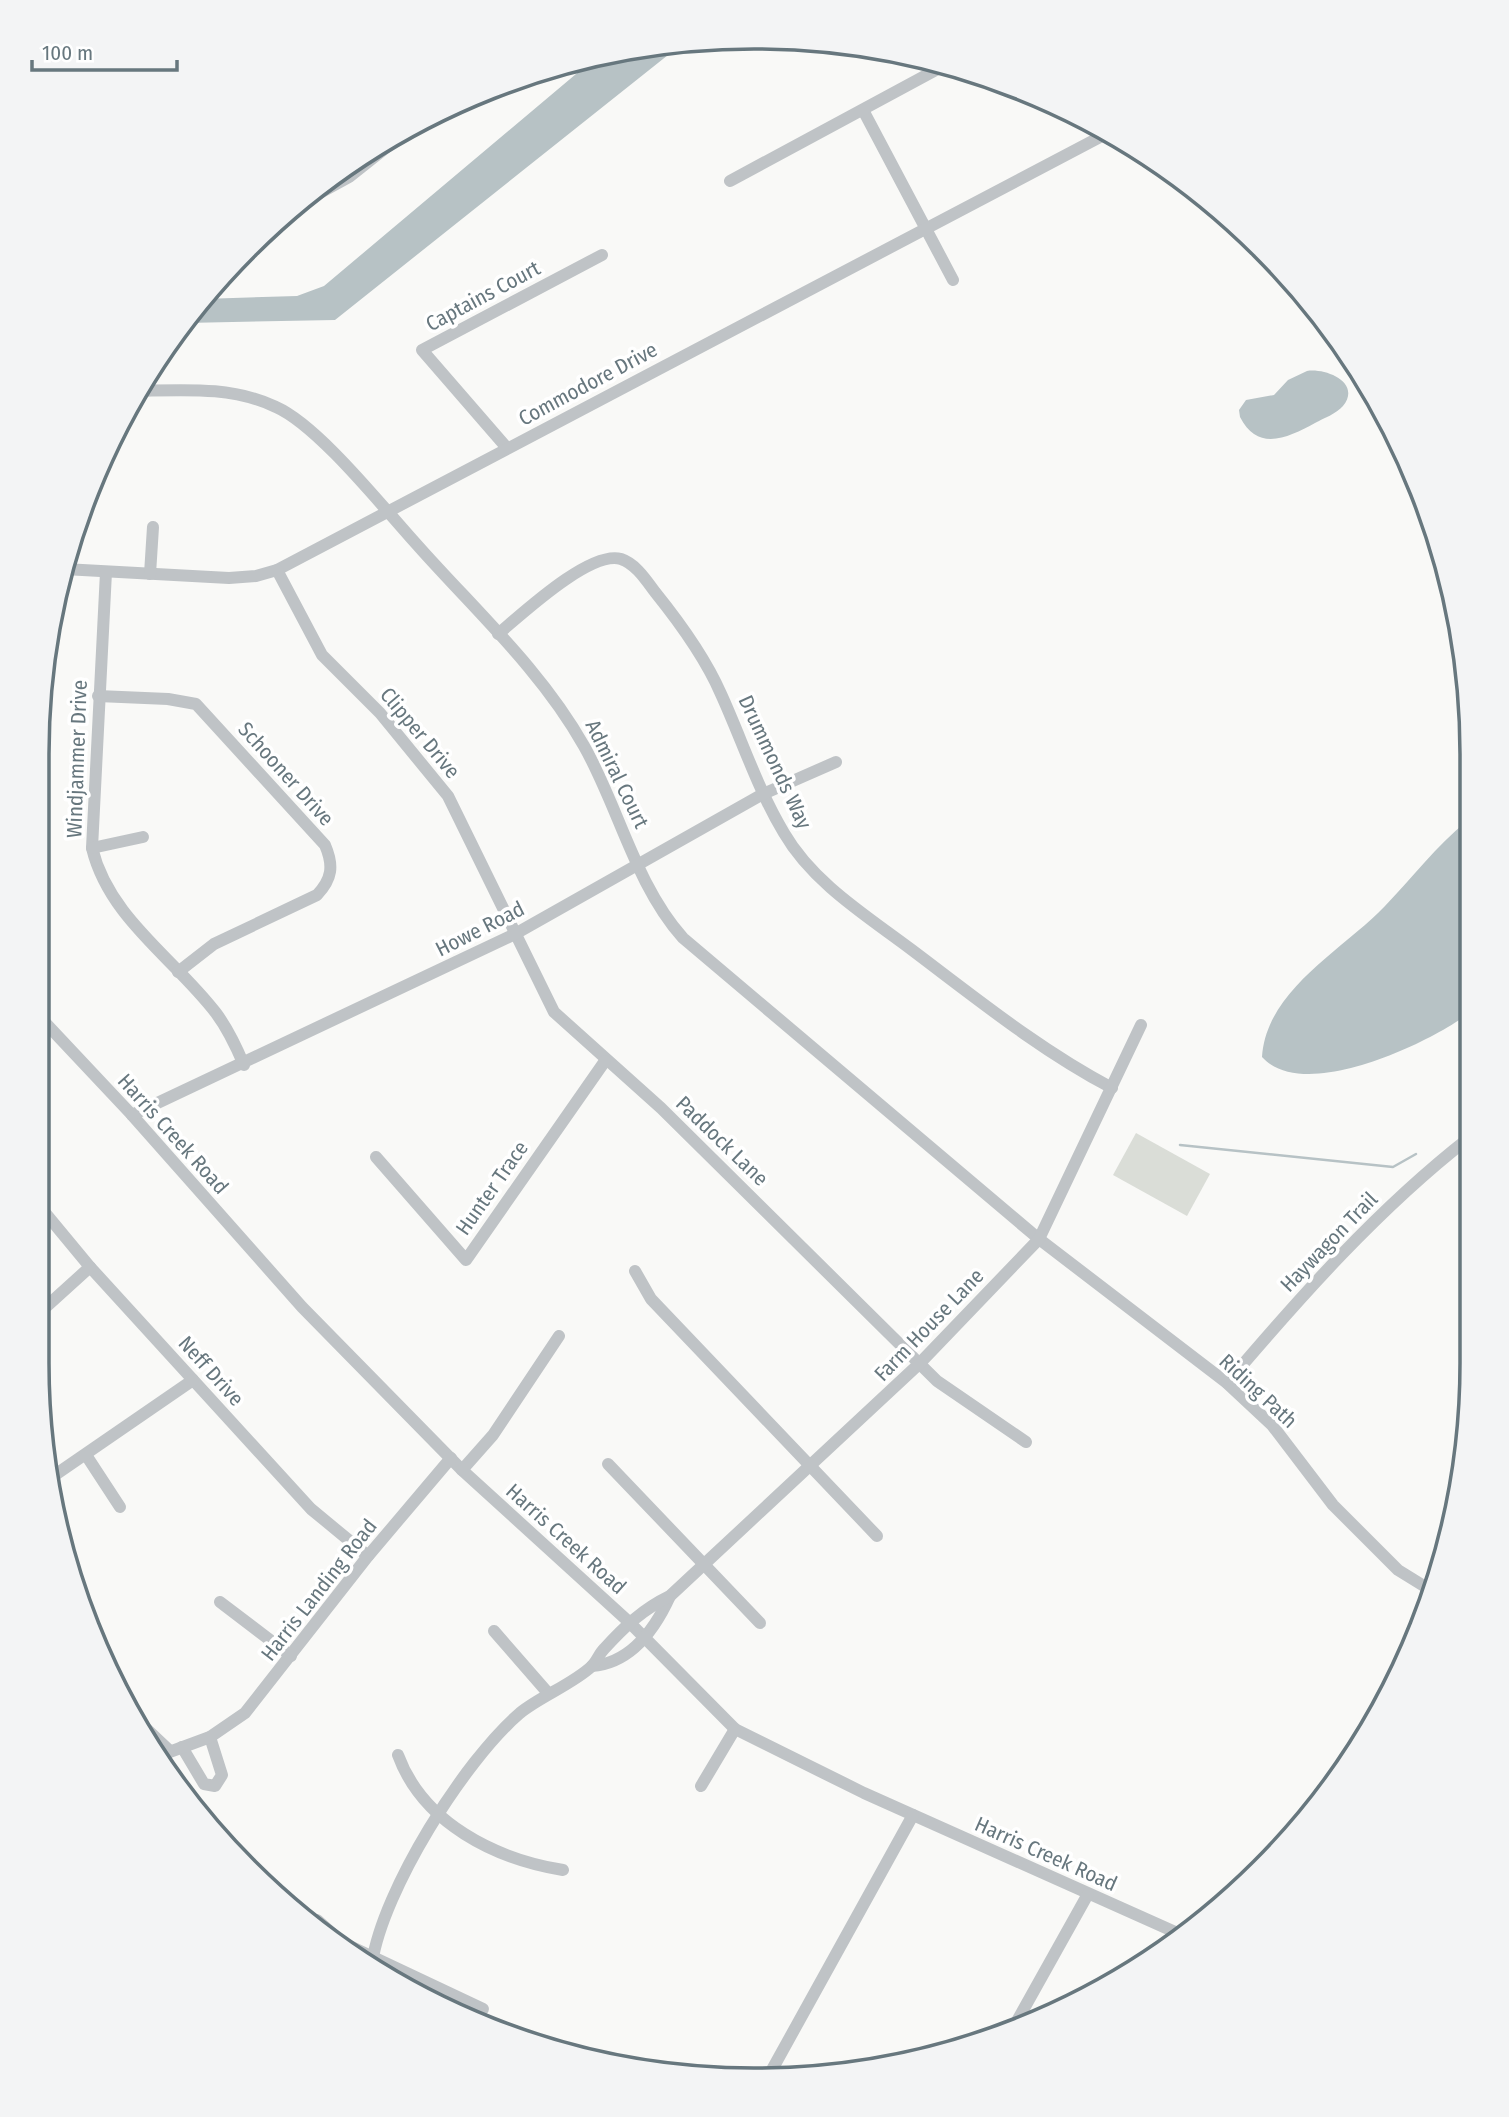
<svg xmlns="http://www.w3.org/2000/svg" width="1509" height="2117" font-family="'Fira Sans Condensed',sans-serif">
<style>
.green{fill:#daddd7}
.water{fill:#b7c2c5}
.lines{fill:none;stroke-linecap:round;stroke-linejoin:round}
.stream{stroke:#b7c2c5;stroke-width:2.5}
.minor{stroke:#bfc3c6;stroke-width:12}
.labels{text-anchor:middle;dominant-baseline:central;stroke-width:7;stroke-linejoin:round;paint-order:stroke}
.street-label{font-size:21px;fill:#67777e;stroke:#fff}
.rim{fill:none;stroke:#67777e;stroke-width:3.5}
</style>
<rect width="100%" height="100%" fill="#f9f9f7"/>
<path class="green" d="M1136,1133L1210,1174L1187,1216L1113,1175Z"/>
<g class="water">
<path d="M717,41L668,55L335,320L185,323L202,299L297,296L324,286L595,58L661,43Z"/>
<path d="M1307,371C1325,368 1362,382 1343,406C1336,414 1324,418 1315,423C1289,437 1258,453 1240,417L1239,410L1246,400L1274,395L1288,380Z"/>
<path d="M1467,821L1468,1014C1427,1044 1304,1103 1262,1057C1266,990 1343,950 1385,906C1412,878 1436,846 1467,821Z"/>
</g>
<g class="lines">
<g class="stream">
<path d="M1180,1145L1393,1167L1416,1154"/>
<path d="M1462,1160L1469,1158"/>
</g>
<g class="minor">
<path d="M863,110L953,280"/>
<path d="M730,181L947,64"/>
<path d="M285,212L349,177L417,123"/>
<path d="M136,391C184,390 232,386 276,407C319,426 385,510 419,547C476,611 542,671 584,746C619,808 635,884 683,938L1039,1239L1227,1383L1272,1425L1333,1505L1398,1570L1432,1591"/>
<path d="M507,448L422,350L602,255"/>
<path d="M64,569L229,578L256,576L277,570L1102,136L1105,131"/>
<path d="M277,570L322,655L380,713L448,796L554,1012L661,1108L937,1381L1026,1442"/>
<path d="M106,572L92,848C109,918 174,958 216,1013C228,1029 236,1046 244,1065"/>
<path d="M150,574L153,527"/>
<path d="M498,634C522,614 590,550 621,559C636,564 646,580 655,592C680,623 705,657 721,694C742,740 758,790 784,833C813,883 867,916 912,950C977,999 1040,1050 1112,1088"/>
<path d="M98,696L168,699L196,704L325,845C334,866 332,879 317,895L214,944L178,972"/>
<path d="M92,848L143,837"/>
<path d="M37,1014L132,1115L302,1307L462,1470L629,1622L735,1729L864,1793L1184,1936"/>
<path d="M132,1115L515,934L763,794L836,762"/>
<path d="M376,1157L466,1260L605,1061"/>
<path d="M37,1203L90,1267L311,1509L368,1556"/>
<path d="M635,1271L651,1299L877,1536"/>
<path d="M37,1315L90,1267"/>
<path d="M1227,1383C1301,1296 1379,1208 1469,1138"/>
<path d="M86,1455L120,1507"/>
<path d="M608,1464L760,1623"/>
<path d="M462,1470L493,1435L559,1336"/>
<path d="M52,1477L193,1380"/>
<path d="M220,1602L291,1656"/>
<path d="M494,1631L548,1693"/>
<path d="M592,1666C631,1663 655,1629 670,1596"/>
<path d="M135,1718L170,1751"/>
<path d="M182,1747L204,1784L215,1786L222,1775L210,1737"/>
<path d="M398,1755C423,1823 495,1859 563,1870"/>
<path d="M156,1757L210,1737L245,1713L368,1556L451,1458"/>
<path d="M701,1786L735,1729"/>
<path d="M317,1920L343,1943L483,2009"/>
<path d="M372,1963C383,1890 464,1761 520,1713C541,1696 573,1684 592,1666C597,1661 599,1654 604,1649C624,1627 643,1609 670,1596L919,1364L1039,1239L1141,1025"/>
<path d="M1012,2030L1088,1894"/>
<path d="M768,2077L913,1815"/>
</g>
</g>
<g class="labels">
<g class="street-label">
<text transform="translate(483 296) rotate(-28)">Captains Court</text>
<text transform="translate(588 384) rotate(-28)">Commodore Drive</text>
<text transform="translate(420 733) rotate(50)">Clipper Drive</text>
<text transform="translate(77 759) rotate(-88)">Windjammer Drive</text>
<text transform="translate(775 762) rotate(65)">Drummonds Way</text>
<text transform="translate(286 774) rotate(48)">Schooner Drive</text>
<text transform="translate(617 774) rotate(64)">Admiral Court</text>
<text transform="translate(480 929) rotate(-27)">Howe Road</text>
<text transform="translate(173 1134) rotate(48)">Harris Creek Road</text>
<text transform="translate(722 1141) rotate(44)">Paddock Lane</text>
<text transform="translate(492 1188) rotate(-55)">Hunter Trace</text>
<text transform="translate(1329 1242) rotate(-46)">Haywagon Trail</text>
<text transform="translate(929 1325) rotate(-46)">Farm House Lane</text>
<text transform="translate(211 1371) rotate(48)">Neff Drive</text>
<text transform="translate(1258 1391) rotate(43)">Riding Path</text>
<text transform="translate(566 1539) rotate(42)">Harris Creek Road</text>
<text transform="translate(319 1590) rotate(-52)">Harris Landing Road</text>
<text transform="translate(1046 1854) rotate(24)">Harris Creek Road</text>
</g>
</g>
<path d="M0 0H1509V2117H0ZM754 49H755A705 705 0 0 1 1460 754V1363A705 705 0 0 1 755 2068H754A705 705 0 0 1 49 1363V754A705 705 0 0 1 754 49Z" fill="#f3f4f5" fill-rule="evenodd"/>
<path class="rim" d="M754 49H755A705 705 0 0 1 1460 754V1363A705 705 0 0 1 755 2068H754A705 705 0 0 1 49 1363V754A705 705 0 0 1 754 49Z"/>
<path d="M32 60v10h145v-10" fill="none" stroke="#67777e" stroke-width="3.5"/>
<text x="42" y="60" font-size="21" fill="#67777e" stroke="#ffffff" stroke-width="5" paint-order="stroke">100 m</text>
</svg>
